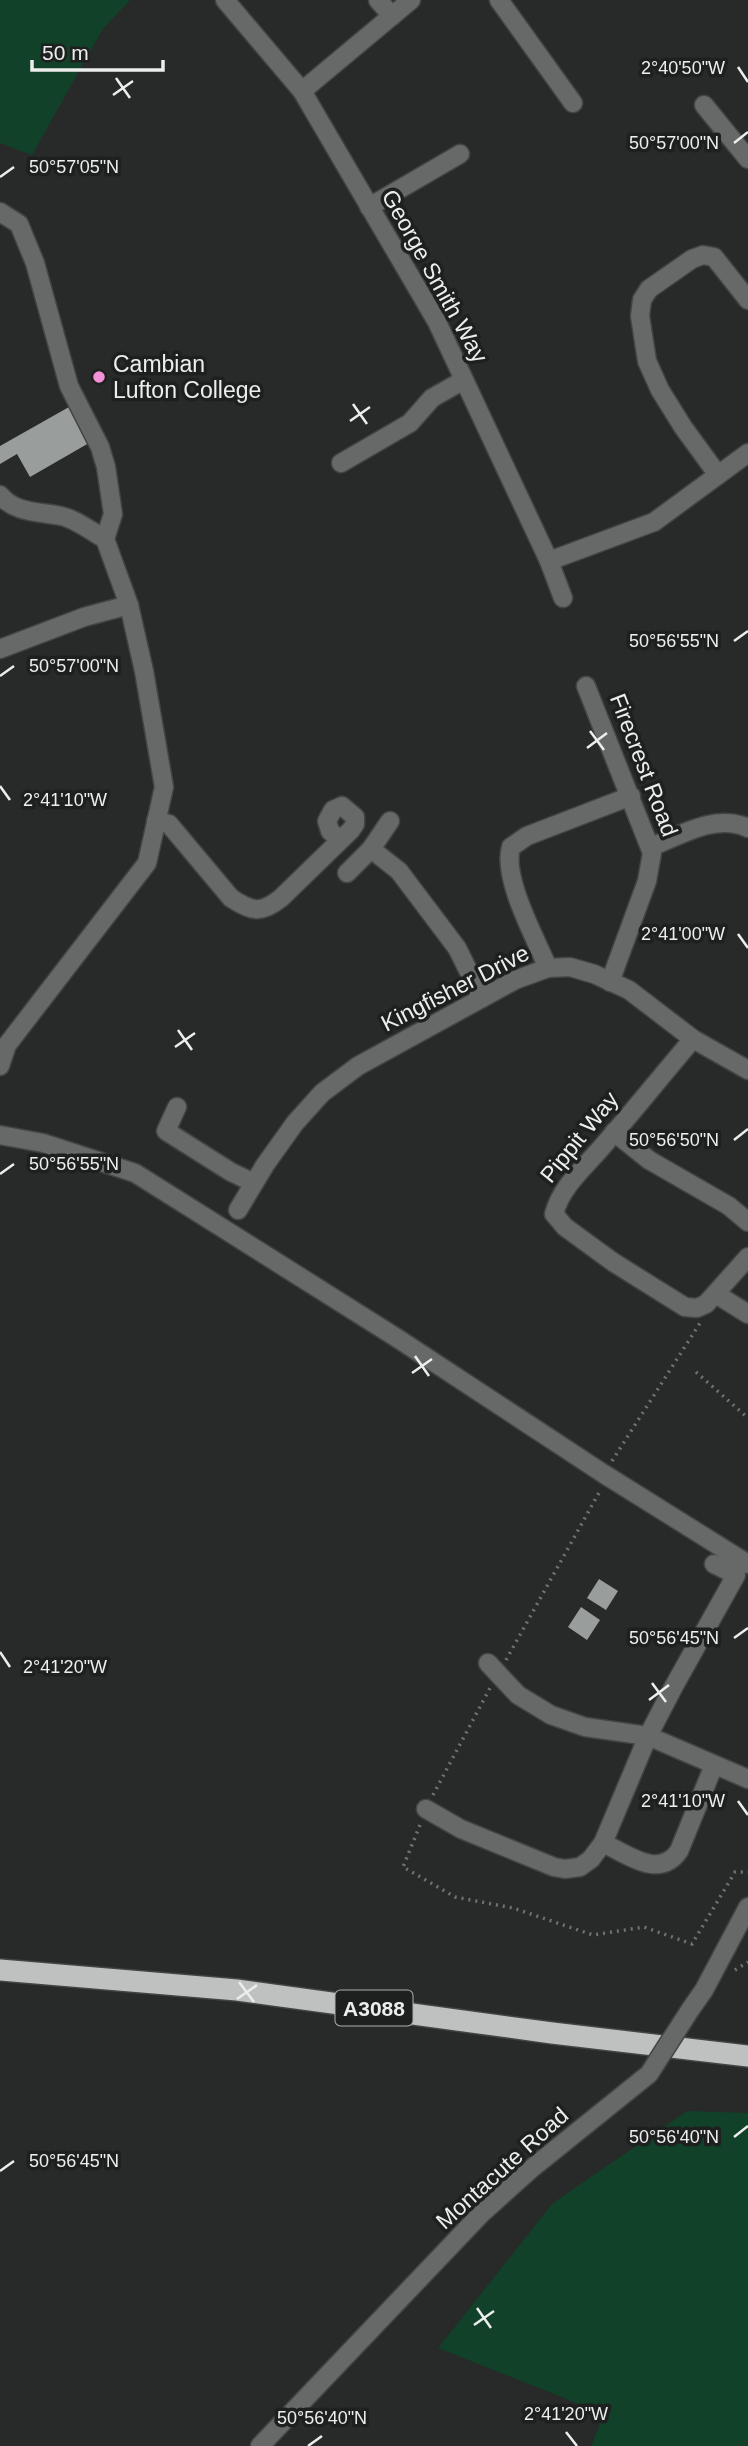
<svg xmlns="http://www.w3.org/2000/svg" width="748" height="2446" font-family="Helvetica,sans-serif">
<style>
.green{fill:#12412a}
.building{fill:#999d9b}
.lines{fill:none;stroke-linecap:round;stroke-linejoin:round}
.minor-casing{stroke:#434544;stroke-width:21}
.highway-casing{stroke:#434544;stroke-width:24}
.path{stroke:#707371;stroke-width:3.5;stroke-dasharray:2 5;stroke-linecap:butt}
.minor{stroke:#676968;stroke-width:18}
.highway{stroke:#bec1bf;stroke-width:21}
.minor-bridge-casing{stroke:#434544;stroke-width:21;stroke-linecap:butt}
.minor-bridge{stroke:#676968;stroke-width:18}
.ticks{fill:none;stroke:#eceeed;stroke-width:2.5}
.poi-dot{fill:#f391d6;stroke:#1e201f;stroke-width:2.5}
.labels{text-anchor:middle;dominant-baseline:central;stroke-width:7;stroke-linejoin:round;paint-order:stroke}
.shield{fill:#1e201f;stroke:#aeb0af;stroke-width:2}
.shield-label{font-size:21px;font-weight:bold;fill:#eceeed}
.street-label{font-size:23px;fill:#eceeed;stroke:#1e201f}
.poi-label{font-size:23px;fill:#eceeed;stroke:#1e201f;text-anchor:start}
.ticks-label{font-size:18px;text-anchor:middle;fill:#eceeed;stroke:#1e201f;stroke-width:7;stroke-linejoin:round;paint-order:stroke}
</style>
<rect width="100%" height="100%" fill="#272a28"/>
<g class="green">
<path d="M0,0H130L102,30L32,155L0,143Z"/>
<path d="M687,2111L748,2113V2446H591L604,2414L438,2348L553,2203Z"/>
</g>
<g class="building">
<path d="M69,407L89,443L30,477L17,454L0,464V446Z"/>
<path d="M599,1579L618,1591L606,1610L587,1598Z"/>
<path d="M581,1607L600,1620L587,1640L568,1627Z"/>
</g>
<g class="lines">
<g class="minor-casing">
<g id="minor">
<path d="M225,0L302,91L437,322L549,561L563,598"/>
<path d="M378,0L392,16"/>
<path d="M499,0L573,103"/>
<path d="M302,91L411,0"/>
<path d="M704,105L748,159"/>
<path d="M369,207L460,154"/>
<path d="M0,212L19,224L35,263L69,386L100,447L106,467L113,514L105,539"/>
<path d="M341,463L410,423L432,398L464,380"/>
<path d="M718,475L683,427L660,390L647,361L640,316L642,300L649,289L692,259L703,255L714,257L748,300"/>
<path d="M0,495C16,514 38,511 61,516C76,519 92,532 105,539L129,605L144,671L164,787L147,863L7,1045L0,1066"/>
<path d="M549,561L654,522L748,453"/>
<path d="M0,649L84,617L129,605"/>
<path d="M586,686L652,853L647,881L610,982"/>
<path d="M156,821L169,824L231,898C252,912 261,914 281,898L351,830L355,824V817L342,806L333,810L327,821L330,831L340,840"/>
<path d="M651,847C681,835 716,813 748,828"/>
<path d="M371,849L399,871L457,948L482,998"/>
<path d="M347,873L371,849L390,821"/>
<path d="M548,968C535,937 502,878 511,847L527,836L631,796"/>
<path d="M693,1039C662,1075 633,1112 601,1148C583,1169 561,1187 554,1214L565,1227L613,1262L685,1307L697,1308L706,1304L748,1257"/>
<path d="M177,1107L166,1131L231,1172L254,1183"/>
<path d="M614,1132L649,1160L729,1206L748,1222"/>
<path d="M0,1135L43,1143L135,1173L397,1338L604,1474L748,1564"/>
<path d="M238,1210L265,1165L295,1123L322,1093L358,1066L515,980L548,968L570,967L594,974L629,990L693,1039L748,1070"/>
<path d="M716,1294L748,1314"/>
<path d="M488,1663L518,1695L551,1715L585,1727L648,1736L748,1779"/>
<path d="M426,1809L461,1829L554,1867L565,1869L580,1867L591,1859L603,1843L648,1736L674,1686L736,1575L714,1564"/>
<path d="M603,1843C627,1854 659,1880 679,1851L714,1765"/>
<path d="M690,2010L704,1990L748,1907"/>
<path d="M260,2446L481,2214L531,2169L649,2074"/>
</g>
</g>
<g class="highway-casing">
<path id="highway" d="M0,1970L237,1990L552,2033L748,2056"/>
</g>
<g class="path">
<path d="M696,1372L748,1418"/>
<path d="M612,1461L700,1323"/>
<path d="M506,1660L601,1489"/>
<path d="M433,1795L490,1688"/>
<path d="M420,1825L403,1867L455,1897L513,1908L593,1935L644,1927L692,1944L735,1872H748"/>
<path d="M735,1970L748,1962"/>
</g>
<use href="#minor" class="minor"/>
<use href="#highway" class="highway"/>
<g class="minor-bridge-casing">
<path id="minor-bridge" d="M649,2074L690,2010"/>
</g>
<use href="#minor-bridge" class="minor-bridge"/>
</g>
<path class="ticks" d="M738,67L748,82M116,78L130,98M113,95L133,81M734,143L748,132M0,177L14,167M353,404L367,424M350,421L370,407M734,641L748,631M0,676L14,666M590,731L604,750M587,748L607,733M0,786L10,800M738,934L748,948M178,1030L192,1050M175,1047L195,1033M734,1140L748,1129M0,1174L14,1164M415,1356L429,1376M412,1373L432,1359M734,1638L748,1628M0,1652L10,1667M652,1683L666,1702M649,1700L669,1685M738,1801L748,1815M239,1982L254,2002M237,1999L257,1985M734,2137L748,2126M0,2171L14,2161M477,2308L491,2328M474,2325L494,2311M566,2432L577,2446M308,2446L322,2436"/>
<circle class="poi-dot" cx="99" cy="377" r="7"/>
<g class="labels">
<rect class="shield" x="335.5" y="1990.5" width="77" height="35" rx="5"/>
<g class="shield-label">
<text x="374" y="2008">A3088</text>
</g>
<g class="street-label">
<text transform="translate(435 276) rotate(61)">George Smith Way</text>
<text transform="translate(644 765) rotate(69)">Firecrest Road</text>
<text transform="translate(455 988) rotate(-27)">Kingfisher Drive</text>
<text transform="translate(579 1137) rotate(-51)">Pippit Way</text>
<text transform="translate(502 2168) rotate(-42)">Montacute Road</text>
</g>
<g class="poi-label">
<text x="113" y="364">Cambian<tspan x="113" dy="26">Lufton College</tspan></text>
</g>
</g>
<g class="ticks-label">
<text x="683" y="74">2°40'50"W</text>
<text x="674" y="149">50°57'00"N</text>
<text x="74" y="173">50°57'05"N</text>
<text x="674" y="647">50°56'55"N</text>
<text x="74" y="672">50°57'00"N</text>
<text x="65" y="806">2°41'10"W</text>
<text x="683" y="940">2°41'00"W</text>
<text x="674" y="1146">50°56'50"N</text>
<text x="74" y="1170">50°56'55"N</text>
<text x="674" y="1644">50°56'45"N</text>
<text x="65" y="1673">2°41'20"W</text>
<text x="683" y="1807">2°41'10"W</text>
<text x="674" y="2143">50°56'40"N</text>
<text x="74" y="2167">50°56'45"N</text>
<text x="566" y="2420">2°41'20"W</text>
<text x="322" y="2424">50°56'40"N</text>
</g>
<path d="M32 60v10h131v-10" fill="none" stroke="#eceeed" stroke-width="3.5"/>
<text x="42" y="60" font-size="21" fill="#eceeed" stroke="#1e201f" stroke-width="5" paint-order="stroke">50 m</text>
</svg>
